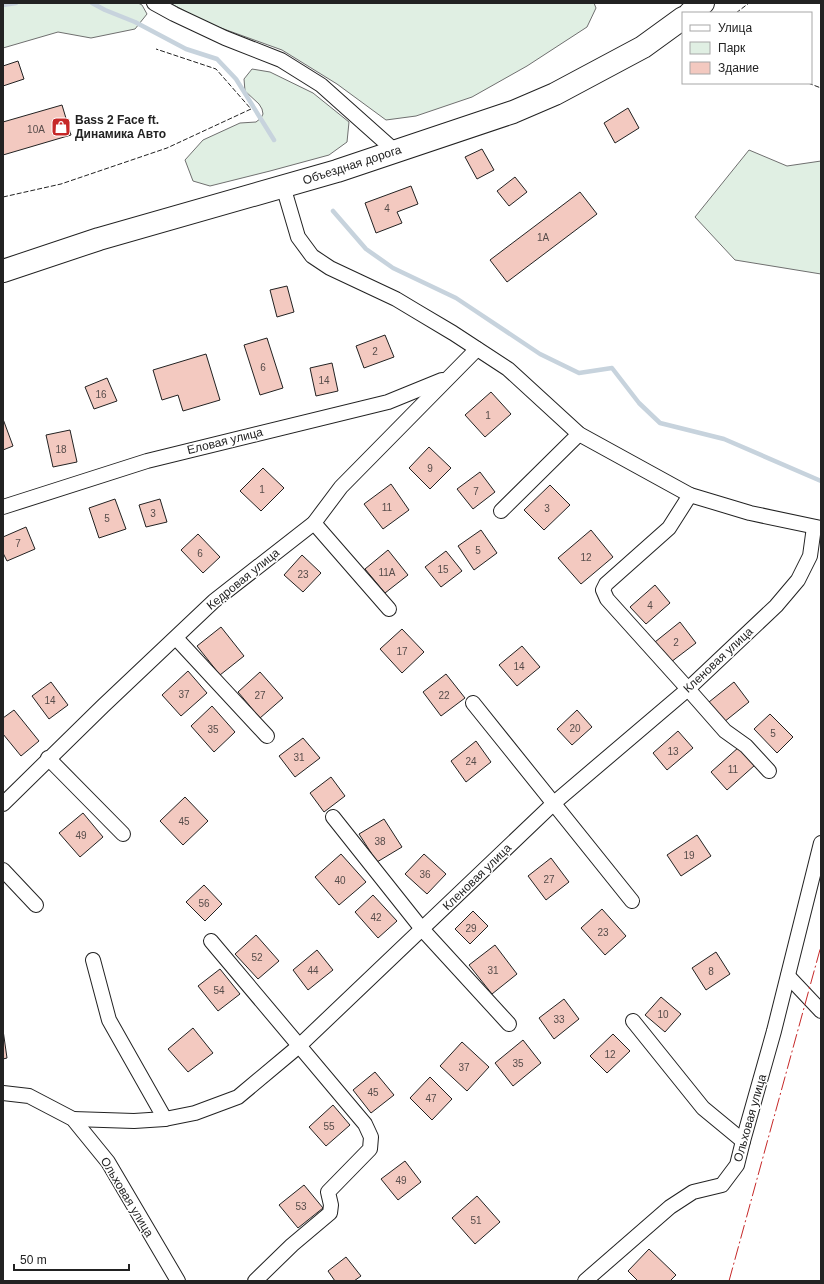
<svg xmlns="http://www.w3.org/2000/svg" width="824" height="1284" font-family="Arial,sans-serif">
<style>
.green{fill:#e0efe3;stroke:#6f6f6f}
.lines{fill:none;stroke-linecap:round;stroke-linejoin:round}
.stream{stroke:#c7d3dd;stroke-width:4.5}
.building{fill:#f3c9c0;stroke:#222}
.street-casing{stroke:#222;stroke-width:16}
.primary-casing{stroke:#222;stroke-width:24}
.street{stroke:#fff;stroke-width:14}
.primary{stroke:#fff;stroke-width:22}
.fence{stroke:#222;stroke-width:1;stroke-dasharray:5 2;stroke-linecap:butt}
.power{stroke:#c62828;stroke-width:1;stroke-dasharray:14 3 2 3;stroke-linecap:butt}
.labels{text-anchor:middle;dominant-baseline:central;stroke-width:3;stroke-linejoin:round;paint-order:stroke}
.number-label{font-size:10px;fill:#564c4a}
.poi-label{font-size:12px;font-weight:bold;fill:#222;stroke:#fff;text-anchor:start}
.street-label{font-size:12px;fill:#222;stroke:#fff}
</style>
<rect width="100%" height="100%" fill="#fff"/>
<g class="green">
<path d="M3,3H138L142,5L147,14L135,29L91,38L58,32L3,48Z"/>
<path d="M170,3H594L596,8L587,27L527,66L472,97L416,116L386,120L337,84L282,50L207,23Z"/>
<path d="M252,69L270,72L313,93L349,122L347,142L329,155L270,171L210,186L193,181L185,160L203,140L240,123L256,122L261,118L263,114L262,109L259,104L245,91L244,79Z"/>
<path d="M749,150L787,166L821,161V274L735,260L695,217Z"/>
</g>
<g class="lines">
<g class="stream">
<path d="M92,3L105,10L135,22L186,49L217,59L236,79L274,140"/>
<path d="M3,5L16,3"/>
<path d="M333,211L366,249L393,268L456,298L540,354L579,373L612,368L639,403L660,423L724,439L821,481"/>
</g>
</g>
<g class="building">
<path d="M18,61L24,79L3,86V66Z"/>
<path d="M62,105L71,135L3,155V122Z"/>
<path d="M628,108L639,128L615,143L604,123Z"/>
<path d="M482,149L494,170L477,179L465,157Z"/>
<path d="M515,177L527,192L509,206L497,191Z"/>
<path d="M411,186L418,204L397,212L402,223L376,233L365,203Z"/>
<path d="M580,192L597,214L507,282L490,260Z"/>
<path d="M287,286L294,312L277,317L270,290Z"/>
<path d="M385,335L394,357L364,368L356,346Z"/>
<path d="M267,338L283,388L260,395L244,345Z"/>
<path d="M206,354L220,400L183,411L178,395L162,400L153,370Z"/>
<path d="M332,363L338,391L316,396L310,368Z"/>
<path d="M107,378L117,401L94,409L85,387Z"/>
<path d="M491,392L511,414L485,437L465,415Z"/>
<path d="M3,419L13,446L3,450Z"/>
<path d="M70,430L77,462L53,467L46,435Z"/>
<path d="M429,447L451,468L430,489L409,468Z"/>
<path d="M263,468L284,488L261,511L240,491Z"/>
<path d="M480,472L495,492L473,509L457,489Z"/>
<path d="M391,484L409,510L383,529L364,504Z"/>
<path d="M550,485L570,505L544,530L524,510Z"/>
<path d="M115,499L126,529L99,538L89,508Z"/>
<path d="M160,499L167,522L146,527L139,505Z"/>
<path d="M26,527L35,549L7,561L3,553V537Z"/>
<path d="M481,530L497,553L474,570L458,546Z"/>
<path d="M591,530L613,557L581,584L558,558Z"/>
<path d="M198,534L220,557L203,573L181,550Z"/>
<path d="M388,550L408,575L385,593L365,569Z"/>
<path d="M446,551L462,571L441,587L425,567Z"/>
<path d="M302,555L321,573L303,592L284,575Z"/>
<path d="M655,585L670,603L646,624L630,607Z"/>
<path d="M680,622L696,643L671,662L655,642Z"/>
<path d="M221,627L244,656L220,675L197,646Z"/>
<path d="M402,629L424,652L402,673L380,649Z"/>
<path d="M522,646L540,667L517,686L499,665Z"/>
<path d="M188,671L207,693L181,716L162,695Z"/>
<path d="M260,672L283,698L260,718L238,692Z"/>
<path d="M446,674L465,698L441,716L423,692Z"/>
<path d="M51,682L68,705L49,719L32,696Z"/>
<path d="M734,682L749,702L724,722L709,702Z"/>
<path d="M212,706L235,732L214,752L191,726Z"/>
<path d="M14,710L39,741L21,756L3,734V718Z"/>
<path d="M577,710L592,727L572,745L557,729Z"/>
<path d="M770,714L793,737L777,753L754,729Z"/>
<path d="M678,731L693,748L667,770L653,753Z"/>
<path d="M303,738L320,758L295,777L279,756Z"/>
<path d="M476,741L491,762L466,782L451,761Z"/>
<path d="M739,747L755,765L727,790L711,772Z"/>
<path d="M331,777L345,796L324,812L310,793Z"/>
<path d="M185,797L208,821L183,845L160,821Z"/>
<path d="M83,813L103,837L80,857L59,833Z"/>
<path d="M384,819L402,847L377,862L359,834Z"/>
<path d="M697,835L711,856L681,876L667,855Z"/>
<path d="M341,854L366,882L339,905L315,877Z"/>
<path d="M424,854L446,874L427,894L405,874Z"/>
<path d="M551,858L569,882L546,900L528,876Z"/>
<path d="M204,885L222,904L205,921L186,902Z"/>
<path d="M373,895L397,921L378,938L355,912Z"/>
<path d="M602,909L626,936L605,955L581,928Z"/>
<path d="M473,911L488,926L470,944L455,929Z"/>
<path d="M256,935L279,961L258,979L235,954Z"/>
<path d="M495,945L517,974L492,994L469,965Z"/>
<path d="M317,950L333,970L308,990L293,970Z"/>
<path d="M716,952L730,974L706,990L692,968Z"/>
<path d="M220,969L240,994L218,1011L198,986Z"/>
<path d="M661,997L681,1014L665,1032L645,1015Z"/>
<path d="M564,999L579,1019L554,1039L539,1018Z"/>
<path d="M193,1028L213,1053L188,1072L168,1049Z"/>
<path d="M3,1030L7,1058L3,1059Z"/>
<path d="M613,1034L630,1051L607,1073L590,1056Z"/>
<path d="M523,1040L541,1063L513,1086L495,1063Z"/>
<path d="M462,1042L489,1067L467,1091L440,1066Z"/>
<path d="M375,1072L394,1095L371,1113L353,1090Z"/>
<path d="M430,1077L452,1099L432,1120L410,1098Z"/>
<path d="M333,1105L350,1125L326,1146L309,1127Z"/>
<path d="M405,1161L421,1182L398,1200L381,1179Z"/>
<path d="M304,1185L323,1208L298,1228L279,1205Z"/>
<path d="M477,1196L500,1222L475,1244L452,1218Z"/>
<path d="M649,1249L676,1275L670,1281H638L628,1271Z"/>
<path d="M346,1257L361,1276L354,1281H335L328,1271Z"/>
</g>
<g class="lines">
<g class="street-casing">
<g id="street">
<path d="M154,3L174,14L225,38L281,60L321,85L395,151"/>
<path d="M283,186L298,237L312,256L330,268L396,299L416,311L453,333L508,369L579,434L690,495L750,513L821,528"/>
<path d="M690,495L669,528L606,584L603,590L607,599L688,689L725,731L746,746L769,771"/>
<path d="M3,507L147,461L388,402L442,380"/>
<path d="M501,511L579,434"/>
<path d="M314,523L389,609"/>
<path d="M176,638L267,736"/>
<path d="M473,703L632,901"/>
<path d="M48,758L123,834"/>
<path d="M3,804L103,706L214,601L314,523L341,487L477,349"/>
<path d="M333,817L422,929L509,1024"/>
<path d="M3,870L36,905"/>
<path d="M211,941L365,1124L371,1137L370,1149L328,1192L331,1205L330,1213L292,1245L255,1281"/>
<path d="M93,960L109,1020L165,1119"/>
<path d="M788,976L821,1011"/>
<path d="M633,1021L703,1108L743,1141"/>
<path d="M3,1093L29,1096L73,1119L108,1162L178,1281"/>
<path d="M73,1119L134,1121L165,1119L195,1113L238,1097L299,1046L554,803L688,689L776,606L798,580L810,556L814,527"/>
<path d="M585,1281L670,1207L693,1192L722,1185L737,1165L743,1141L774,1031L821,843"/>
</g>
</g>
<g class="primary-casing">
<g id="primary">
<path d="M690,13L703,3"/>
<path d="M3,271L99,239L337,171L513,112L555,94L643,47L683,18"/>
</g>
</g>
<use href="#street" class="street"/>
<use href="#primary" class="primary"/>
<g class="fence">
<path d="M736,13L749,3"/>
<path d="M808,83L821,88"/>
<path d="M3,197L61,184L167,148L251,109L216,69L156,49"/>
</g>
<path class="power" d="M729,1281L821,946"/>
</g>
<defs>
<g id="shop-square" transform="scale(1)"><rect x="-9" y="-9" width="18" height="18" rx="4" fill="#c62828" stroke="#fff"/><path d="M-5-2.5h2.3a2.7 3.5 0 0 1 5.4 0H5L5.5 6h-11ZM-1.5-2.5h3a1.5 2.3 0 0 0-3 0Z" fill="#fff"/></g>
</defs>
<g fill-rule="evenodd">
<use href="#shop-square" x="61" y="127"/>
</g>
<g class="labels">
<g class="number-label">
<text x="36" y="129">10А</text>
<text x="387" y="208">4</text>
<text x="543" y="237">1А</text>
<text x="375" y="351">2</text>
<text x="263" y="367">6</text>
<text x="324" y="380">14</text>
<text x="101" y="394">16</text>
<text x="488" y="415">1</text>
<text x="61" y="449">18</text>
<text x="430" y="468">9</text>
<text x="262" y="489">1</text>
<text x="476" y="491">7</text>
<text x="387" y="507">11</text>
<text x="547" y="508">3</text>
<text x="153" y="513">3</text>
<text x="107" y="518">5</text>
<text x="18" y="543">7</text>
<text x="478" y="550">5</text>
<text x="200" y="553">6</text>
<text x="586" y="557">12</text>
<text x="443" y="569">15</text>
<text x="387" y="572">11А</text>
<text x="303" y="574">23</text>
<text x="650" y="605">4</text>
<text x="676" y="642">2</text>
<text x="402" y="651">17</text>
<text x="519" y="666">14</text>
<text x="184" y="694">37</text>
<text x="260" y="695">27</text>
<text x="444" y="695">22</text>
<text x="50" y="700">14</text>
<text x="575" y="728">20</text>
<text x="213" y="729">35</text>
<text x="773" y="733">5</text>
<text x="673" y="751">13</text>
<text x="299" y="757">31</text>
<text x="471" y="761">24</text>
<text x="733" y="769">11</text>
<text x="184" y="821">45</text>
<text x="81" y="835">49</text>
<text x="380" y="841">38</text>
<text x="689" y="855">19</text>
<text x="425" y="874">36</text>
<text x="549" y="879">27</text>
<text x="340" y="880">40</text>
<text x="204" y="903">56</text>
<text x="376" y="917">42</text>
<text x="471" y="928">29</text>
<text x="603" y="932">23</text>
<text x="257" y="957">52</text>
<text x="313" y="970">44</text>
<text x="493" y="970">31</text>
<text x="711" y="971">8</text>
<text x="219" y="990">54</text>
<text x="663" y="1014">10</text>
<text x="559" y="1019">33</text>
<text x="610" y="1054">12</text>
<text x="518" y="1063">35</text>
<text x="464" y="1067">37</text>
<text x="373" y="1092">45</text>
<text x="431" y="1098">47</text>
<text x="329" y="1126">55</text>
<text x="401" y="1180">49</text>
<text x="301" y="1206">53</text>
<text x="476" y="1220">51</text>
</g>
<g class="poi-label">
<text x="75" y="120">Bass 2 Face ft.<tspan x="75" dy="14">Динамика Авто</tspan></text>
</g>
<g class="street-label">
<text transform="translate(352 165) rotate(-18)">Объездная дорога</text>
<text transform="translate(225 441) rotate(-14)">Еловая улица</text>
<text transform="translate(243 579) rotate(-39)">Кедровая улица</text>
<text transform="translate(718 660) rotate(-43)">Кленовая улица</text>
<text transform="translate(477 877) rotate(-44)">Кленовая улица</text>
<text transform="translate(750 1118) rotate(-74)">Ольховая улица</text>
<text transform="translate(127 1197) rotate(59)">Ольховая улица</text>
</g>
</g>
<rect width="824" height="1284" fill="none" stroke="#222222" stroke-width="8"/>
<rect x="682" y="12" width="130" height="72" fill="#ffffff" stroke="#a7a7a7"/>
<rect x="690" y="25" width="20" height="6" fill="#ffffff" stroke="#a7a7a7"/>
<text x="718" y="32" font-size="12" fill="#222222">Улица</text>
<rect x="690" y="42" width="20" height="12" fill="#e0efe3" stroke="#a7a7a7"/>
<text x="718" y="52" font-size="12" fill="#222222">Парк</text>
<rect x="690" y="62" width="20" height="12" fill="#f3c9c0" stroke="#a7a7a7"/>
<text x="718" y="72" font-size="12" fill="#222222">Здание</text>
<path d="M14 1264v6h115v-6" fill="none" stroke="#222222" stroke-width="2"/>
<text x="20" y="1264" font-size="12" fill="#222222" stroke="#ffffff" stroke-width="3" paint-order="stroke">50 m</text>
</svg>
